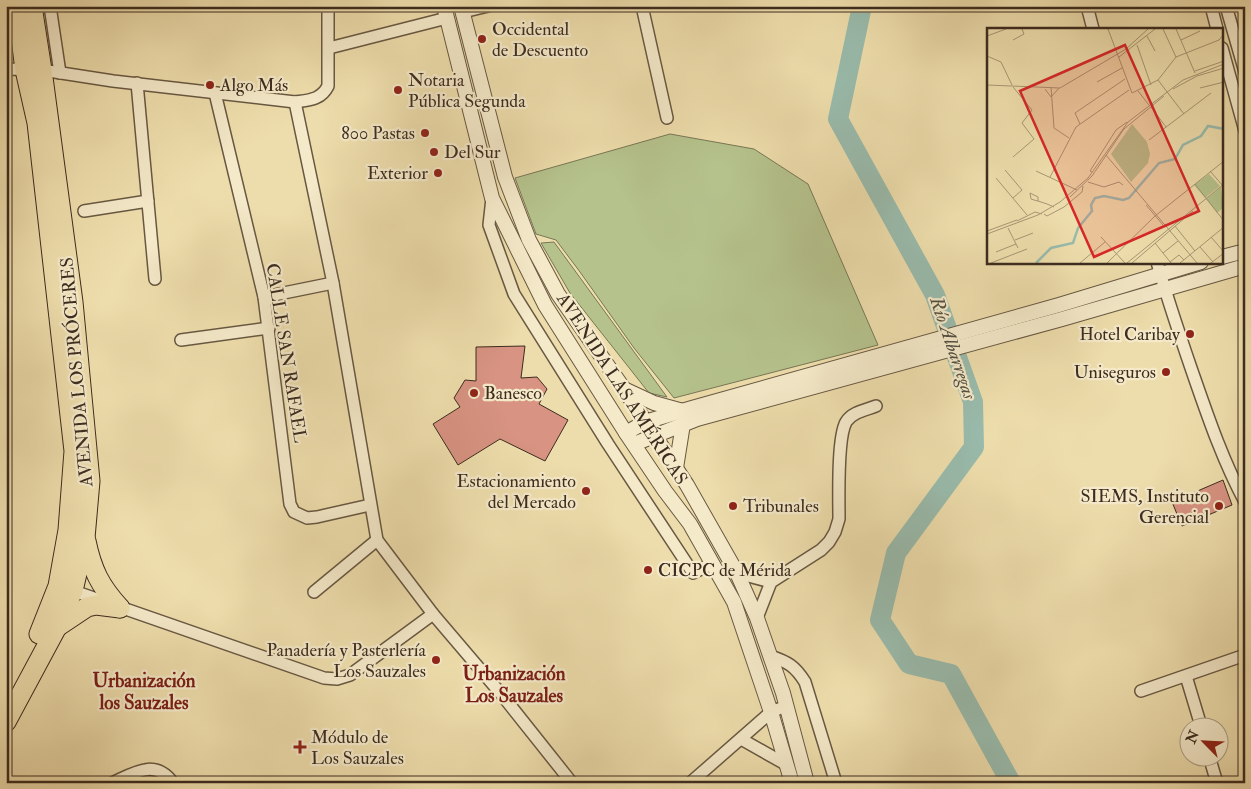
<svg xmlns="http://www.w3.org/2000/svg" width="1251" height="789" font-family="'IM FELL Double Pica',serif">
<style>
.green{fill:#b5c28c;stroke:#787756}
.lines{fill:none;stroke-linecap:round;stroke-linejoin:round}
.river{stroke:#99bbac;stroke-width:20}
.building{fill:#d89382;stroke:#3c2c1f}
.minor-casing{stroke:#685842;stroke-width:14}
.tertiary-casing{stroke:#685842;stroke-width:16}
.trunk-casing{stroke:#3c2c1f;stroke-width:21}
.minor{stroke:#f4e9c9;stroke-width:11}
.tertiary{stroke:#f4e9c9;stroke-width:14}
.trunk{stroke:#eeddac;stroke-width:19}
.poi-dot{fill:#8f2418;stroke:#f4e9c9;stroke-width:2}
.labels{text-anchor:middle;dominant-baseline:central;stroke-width:4.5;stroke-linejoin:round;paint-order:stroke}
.poi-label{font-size:18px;fill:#3c2c1f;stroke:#f4e9c9;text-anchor:start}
.street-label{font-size:18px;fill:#3c2c1f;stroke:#f4e9c9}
.water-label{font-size:19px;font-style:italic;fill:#535042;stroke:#f4e9c9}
.neighbourhood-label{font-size:19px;font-weight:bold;fill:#7a1f14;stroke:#f4e9c9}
.inset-river{fill:none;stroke:#99bbac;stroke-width:2.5}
.inset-road{fill:none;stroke:#a79674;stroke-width:1}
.view{fill:#d62828;fill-opacity:0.15;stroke:#d62828;stroke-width:2.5}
.inset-edge{fill:none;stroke:#3c2c1f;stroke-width:2.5}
</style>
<rect width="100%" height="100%" fill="#eeddac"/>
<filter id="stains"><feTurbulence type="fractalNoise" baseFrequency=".004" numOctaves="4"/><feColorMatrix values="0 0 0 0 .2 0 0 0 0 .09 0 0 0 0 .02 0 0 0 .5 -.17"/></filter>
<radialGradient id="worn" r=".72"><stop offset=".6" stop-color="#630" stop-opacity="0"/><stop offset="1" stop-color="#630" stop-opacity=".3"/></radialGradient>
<g class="green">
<path d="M670,134L754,149L808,184L878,345L674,398L634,348L580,272L556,240L536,234L515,178Z"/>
<path d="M554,242L667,397L649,393L570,293L541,243Z"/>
</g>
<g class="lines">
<path class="river" d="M862,6L838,119L935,295L973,402L974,447L896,553L880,620L909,664L951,674L1011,783"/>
</g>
<g class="building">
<path d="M525,346L521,378L537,377L547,389L539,404L568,420L545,461L500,439L458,465L433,424L460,407L454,398L465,380L476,381V347Z"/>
<path d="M1223,480L1232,505L1182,526L1172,502Z"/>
</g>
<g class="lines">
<g class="minor-casing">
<g id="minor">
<path d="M50,6L60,73"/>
<path d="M642,6L667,118"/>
<path d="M1087,6L1093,29"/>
<path d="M1211,6L1217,29"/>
<path d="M1226,6L1245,72"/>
<path d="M463,12L488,6"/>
<path d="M329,48L447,18"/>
<path d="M1222,48L1245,131"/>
<path d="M6,69L42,70L113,81L295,102C309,100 321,100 328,86V6"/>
<path d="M137,83L155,279"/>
<path d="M215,93L264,297L290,504L294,512L307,518L317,517L370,505"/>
<path d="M295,102L333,283L377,540L433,614L502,695L572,783"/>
<path d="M492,198L489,225L514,294L608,444L693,573L711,564"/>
<path d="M84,211L148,201"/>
<path d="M1157,262C1167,298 1179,333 1191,368C1207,414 1222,459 1245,502"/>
<path d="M264,297L333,283"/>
<path d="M181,340L269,328"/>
<path d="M737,573L771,582"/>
<path d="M68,589L324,678L337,679L350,675L433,614"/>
<path d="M314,592L377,540"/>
<path d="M757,618L771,582L821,550L829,542L835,532L839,519C839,499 837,438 846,422C852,412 866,410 876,406"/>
<path d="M770,656C788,662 795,666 805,682L836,783"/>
<path d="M1186,676L1201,726"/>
<path d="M1141,691L1245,655"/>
<path d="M741,739L787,765"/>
<path d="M1209,756L1217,783"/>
<path d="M112,783C134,773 155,758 173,783"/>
<path d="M690,783L771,712L786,706"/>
</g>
</g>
<g class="tertiary-casing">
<g id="tertiary">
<path d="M444,6L492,198L545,305L626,433L665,491L690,524L734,602L771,712L792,783"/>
<path d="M461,6L505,177L529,240L558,294L624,389L687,485L737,573L757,618L783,693L807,783"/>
<path d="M1222,257L1245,251"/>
<path d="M624,389L654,403L683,411"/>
<path d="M626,433L645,422L692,408L1059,305L1201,262"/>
<path d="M634,444L697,419L1062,319L1245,266"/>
<path d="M676,468L683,424"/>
</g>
</g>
<g class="trunk-casing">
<g id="trunk">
<path d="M17,6L25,70L37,123L74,451L68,530L58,586L39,634"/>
<path d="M86,541C92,570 100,586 120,608"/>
<path d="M57,627L87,607L96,605L120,608"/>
<path d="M6,722L57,627L73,591L85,538L90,481L73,302L42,70L32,6"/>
</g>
</g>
<use href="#minor" class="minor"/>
<use href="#tertiary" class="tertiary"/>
<use href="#trunk" class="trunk"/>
</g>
<g class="poi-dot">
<circle cx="482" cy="39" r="5"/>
<circle cx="210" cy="85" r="5"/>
<circle cx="398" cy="90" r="5"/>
<circle cx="425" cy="133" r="5"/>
<circle cx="434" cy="152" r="5"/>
<circle cx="438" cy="173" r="5"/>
<circle cx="1190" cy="334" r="5"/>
<circle cx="1166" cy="372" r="5"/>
<circle cx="474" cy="393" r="5"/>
<circle cx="586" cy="491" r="5"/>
<circle cx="733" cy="506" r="5"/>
<circle cx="1219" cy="506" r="5"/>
<circle cx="648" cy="570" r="5"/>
<circle cx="436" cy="660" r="5"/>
<path d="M297.5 739.5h5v5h5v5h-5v5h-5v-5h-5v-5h5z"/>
</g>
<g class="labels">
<g class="poi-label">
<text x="492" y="29">Occidental<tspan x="492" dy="21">de Descuento</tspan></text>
<text x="408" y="80">Notaria<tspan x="408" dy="21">Pública Segunda</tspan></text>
<text x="220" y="85">Algo Más</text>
<text x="415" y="133" text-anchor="end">800 Pastas</text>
<text x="444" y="152">Del Sur</text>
<text x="428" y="173" text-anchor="end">Exterior</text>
<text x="1180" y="334" text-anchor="end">Hotel Caribay</text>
<text x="1156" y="372" text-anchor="end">Uniseguros</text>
<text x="484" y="393">Banesco</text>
<text x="576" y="481" text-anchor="end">Estacionamiento<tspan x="576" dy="21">del Mercado</tspan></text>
<text x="1209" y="496" text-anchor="end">SIEMS, Instituto<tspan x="1209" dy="21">Gerencial</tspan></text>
<text x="743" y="506">Tribunales</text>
<text x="658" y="570">CICPC de Mérida</text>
<text x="426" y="650" text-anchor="end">Panadería y Pasterlería<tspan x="426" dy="21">Los Sauzales</tspan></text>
<text x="311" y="737">Módulo de<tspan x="311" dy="21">Los Sauzales</tspan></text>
</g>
<g class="street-label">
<text transform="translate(286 353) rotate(81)">CALLE SAN RAFAEL</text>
<text transform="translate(77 372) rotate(-95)">AVENIDA LOS PRÓCERES</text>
<text transform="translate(622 389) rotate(57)">AVENIDA LAS AMÉRICAS</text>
</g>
<g class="water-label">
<text transform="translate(953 348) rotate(71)">Río Albarregas</text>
</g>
<g class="neighbourhood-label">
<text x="514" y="674">Urbanización<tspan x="514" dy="22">Los Sauzales</tspan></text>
<text x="144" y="681">Urbanización<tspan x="144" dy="22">los Sauzales</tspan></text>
</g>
</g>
<g transform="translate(987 28)">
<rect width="236" height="236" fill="#eeddac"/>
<path d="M145,96L160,114L163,126L161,135L144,154L124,126ZM222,146L233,158L218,170L207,157ZM234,159L236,180L230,185L219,171Z" fill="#b5c28c"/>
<path class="inset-river" d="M49,235L64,220L86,215L91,200L105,183L104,177L108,170L117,168L136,172L142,170L172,135L188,131L196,117L214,108L221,98L237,101"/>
<path class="inset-road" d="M121,1L145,65L171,52L189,29L232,12L237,6M176,1L189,29M189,1L208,45M0,8L19,1M160,8L168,23M26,12L37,6L35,1M194,12L213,3M150,17L164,57M0,28L14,34L25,57M132,29L168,1M208,43L237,33M171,52L197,86M110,54L135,40M0,57L73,60L139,21L161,1M26,59L45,82L35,95L47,111L26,129M64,59L67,100L82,110M213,60L237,54M58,61L64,69L72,60M186,61L210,48L237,40M151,63L162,77M164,79L179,99M93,96L88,85L138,51M162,112L224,65M119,127L210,235M18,142L35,162L26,170M49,143L90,162M223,143L236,158M105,144L103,143L129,102L140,94M63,149L89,99L142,62M9,150L40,187M101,154L117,159L132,154L136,157M208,156L237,193M83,169L105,148L137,101L177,68M51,173V169L43,165L44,171L47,172L51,173L60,176L67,179M159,177L176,197M57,186L60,188L77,179L95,164L96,158M30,193L48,184L55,186M188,198L208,223M21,200L31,220M0,203L30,192M0,206L51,187L73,174L101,150L141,94L196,52L237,36M114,209L138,235M224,209L237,224M28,212L46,205M168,215L184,235M213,219L226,234M9,224L29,216M176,225L191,213M183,234L192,227L197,232M4,235L40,221M93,235L118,214M120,235L168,188L237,133M140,235L237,156M145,235L206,183M193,235L237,199M224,235L237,225"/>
<path class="view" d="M138,17L212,183L107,229L33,63Z"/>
<rect width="236" height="236" class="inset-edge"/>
</g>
<rect width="1251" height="789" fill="none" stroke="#eeddac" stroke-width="25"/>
<rect x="8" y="8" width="1236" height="774" fill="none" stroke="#3c2c1f" stroke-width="2.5"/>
<rect x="12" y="12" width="1226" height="764" fill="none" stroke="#3c2c1f"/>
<g transform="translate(1204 742) rotate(294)"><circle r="24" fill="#f4e9c9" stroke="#aa9d85"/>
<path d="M0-4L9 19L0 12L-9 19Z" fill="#8f2418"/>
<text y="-8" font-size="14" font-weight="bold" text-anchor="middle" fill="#3c2c1f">N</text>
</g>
<rect width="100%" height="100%" filter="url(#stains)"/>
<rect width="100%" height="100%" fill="url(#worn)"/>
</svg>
